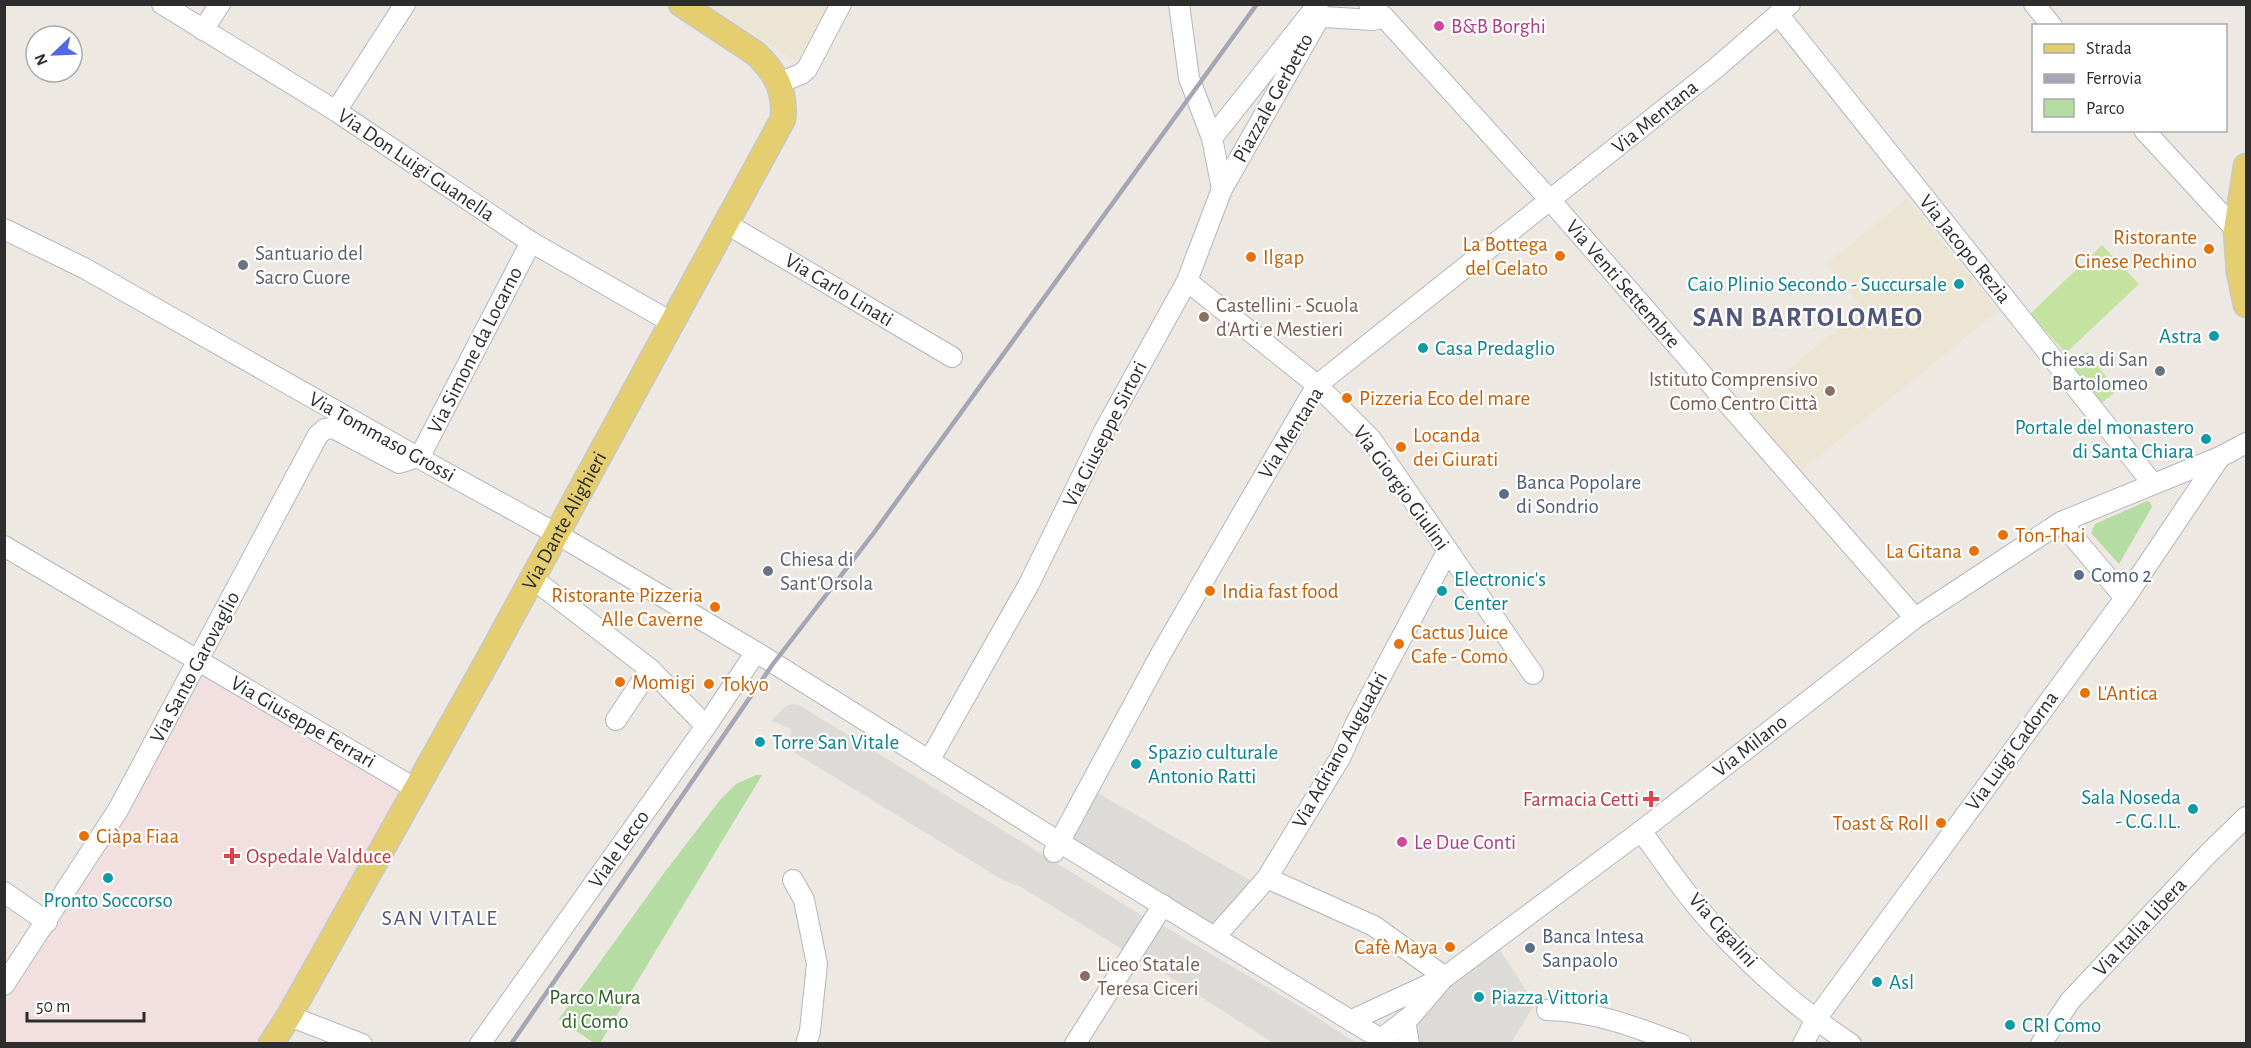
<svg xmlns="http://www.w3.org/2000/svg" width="2251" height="1048" font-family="'Alegreya Sans',sans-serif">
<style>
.education{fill:#ece5d3}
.medical{fill:#f2e0e0}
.green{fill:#b5dda3}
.pitch{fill:#c4e3a0}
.plaza{fill:#dddbd7}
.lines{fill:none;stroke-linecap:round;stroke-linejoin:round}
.minor-casing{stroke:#b4b6bf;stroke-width:22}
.major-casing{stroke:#c8c8c8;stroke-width:27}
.minor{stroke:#fff;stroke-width:20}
.major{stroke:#e4ce6f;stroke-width:24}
.rail{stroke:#a4a6b5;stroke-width:4.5}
.hotel-dot{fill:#d1479c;stroke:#fff;stroke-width:2}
.food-dot{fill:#e8710a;stroke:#fff;stroke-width:2}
.worship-dot{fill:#6b7280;stroke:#fff;stroke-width:2}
.culture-dot{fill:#0f9aa8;stroke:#fff;stroke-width:2}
.education-dot{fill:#8d6e63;stroke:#fff;stroke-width:2}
.service-dot{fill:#5c6f8a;stroke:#fff;stroke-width:2}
.health-dot{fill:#e0444e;stroke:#fff;stroke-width:2}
.labels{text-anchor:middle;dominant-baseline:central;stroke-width:4.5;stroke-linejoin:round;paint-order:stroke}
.hotel-label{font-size:21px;fill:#b23c85;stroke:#fff;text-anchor:start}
.street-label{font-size:21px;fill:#2d2d2d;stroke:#fff}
.food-label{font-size:21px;fill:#c56008;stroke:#fff;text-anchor:start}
.worship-label{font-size:21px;fill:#5b616d;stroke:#fff;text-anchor:start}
.culture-label{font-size:21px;fill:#0d838f;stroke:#fff;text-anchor:start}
.education-label{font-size:21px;fill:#785e54;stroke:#fff;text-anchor:start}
.service-label{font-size:21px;fill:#4e5e75;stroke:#fff;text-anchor:start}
.health-label{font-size:21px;fill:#be3a42;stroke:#fff;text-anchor:end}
.park-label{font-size:21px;fill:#2d6423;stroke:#fff}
.neighbourhood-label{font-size:22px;letter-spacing:1.5px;fill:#51577a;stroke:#fff}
.district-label{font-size:27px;font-weight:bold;letter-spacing:1.5px;fill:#51577a;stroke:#fff}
</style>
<rect width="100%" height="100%" fill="#ede8e1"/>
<g class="education">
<path d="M708,5H828L797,62Z"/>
<path d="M1907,199L1998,311L1798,473L1743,407L1862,308L1827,264Z"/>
</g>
<path class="medical" d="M203,675L407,789L262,1043H5L4,1006Z"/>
<g class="green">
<path d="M2147,501L2150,502L2152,507L2119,564L2091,533L2095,524Z"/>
<path d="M756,775H762L600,1043H594L559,1019L664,873L720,800L736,784Z"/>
</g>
<g class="pitch">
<path d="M2102,245L2139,284L2066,353L2030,314Z"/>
<path d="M2087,352L2117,391L2099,405L2069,366Z"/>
</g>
<g class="plaza">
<path d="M793,704L799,705L1146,918L1125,951L1021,887L1003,880L790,750L791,729L771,721L786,706Z"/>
<path d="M1096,792L1260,886L1215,937L1059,842Z"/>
<path d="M1162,925L1304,1009L1356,1043H1273L1142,959Z"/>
<path d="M1496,944L1535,1004L1511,1043H1409L1411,1016Z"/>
</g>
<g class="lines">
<g class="minor-casing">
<g id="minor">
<path d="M162,4L336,111L531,242L671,322"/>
<path d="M1369,4L1384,17L1550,200L1915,618"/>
<path d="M2034,4L2052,26"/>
<path d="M1778,14L2153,484"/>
<path d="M203,30L220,4"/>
<path d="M779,83L801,74L807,69L841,4"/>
<path d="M336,111L405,4"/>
<path d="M2144,130L2236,230"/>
<path d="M1212,138L1318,4"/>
<path d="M1222,189L1318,20L1324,17L1373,20L1384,17"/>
<path d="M727,224L952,357"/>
<path d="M4,229L84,268L419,458L557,534L756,652L1059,842L1389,1044"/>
<path d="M1187,281L1317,385L1371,439L1533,674"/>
<path d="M419,458L531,242"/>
<path d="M2061,522L2125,598"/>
<path d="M4,546L416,789"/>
<path d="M532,578L650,669L706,726"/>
<path d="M616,720L650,669"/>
<path d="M929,761L1029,584L1104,431L1187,281L1222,189L1212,138L1189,78L1179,4"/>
<path d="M1641,831C1665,863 1688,899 1716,928C1756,971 1802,1012 1851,1044"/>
<path d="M1054,852L1162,652L1317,385L1716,68L1790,4"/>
<path d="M1267,878L1374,926L1445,977"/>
<path d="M793,880L804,900L817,964L810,1031L806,1044"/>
<path d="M4,892L47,922"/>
<path d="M1215,937L1267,878L1340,758L1356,723L1447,552"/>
<path d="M4,985L118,810L318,435L325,429L333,428L399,463L409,460L412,454"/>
<path d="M1547,1010C1595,1011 1635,1027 1681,1044"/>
<path d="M289,1016L362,1044"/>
<path d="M1352,1020L1445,977L1641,831L1915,618L2061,522L2220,457L2246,443"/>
<path d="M1405,1020L1409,1044"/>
<path d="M1382,1038L1411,1016L1441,981"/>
<path d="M480,1044L706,726L756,652"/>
<path d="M1075,1044L1163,905"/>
<path d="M1803,1044L1816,1019L2125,598L2220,457"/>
<path d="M2041,1044L2070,1001L2208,854L2246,817"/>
</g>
</g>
<g class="major-casing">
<g id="major">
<path d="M2246,166L2236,230L2239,272L2246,305"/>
<path id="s1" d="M271,1044L289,1016L489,658L783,119C786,91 775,71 755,53L681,4"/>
</g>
</g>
<use href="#minor" class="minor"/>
<use href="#major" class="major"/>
<path class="rail" d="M511,1044L773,664L873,534L1257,4"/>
</g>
<g class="hotel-dot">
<circle cx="1439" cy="26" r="6"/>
<circle cx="1402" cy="842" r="6"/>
</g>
<g class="food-dot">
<circle cx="2209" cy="249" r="6"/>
<circle cx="1560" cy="256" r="6"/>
<circle cx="1251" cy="257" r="6"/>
<circle cx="1347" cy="398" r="6"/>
<circle cx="1401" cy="447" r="6"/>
<circle cx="2003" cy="535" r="6"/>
<circle cx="1974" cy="551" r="6"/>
<circle cx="1210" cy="591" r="6"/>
<circle cx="715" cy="607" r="6"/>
<circle cx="1399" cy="644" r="6"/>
<circle cx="620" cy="682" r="6"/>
<circle cx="709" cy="684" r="6"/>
<circle cx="2085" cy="693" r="6"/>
<circle cx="1941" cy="823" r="6"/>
<circle cx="84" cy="836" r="6"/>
<circle cx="1450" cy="947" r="6"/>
</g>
<g class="worship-dot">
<circle cx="243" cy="265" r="6"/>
<circle cx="2160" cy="371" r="6"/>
<circle cx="768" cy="571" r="6"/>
</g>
<g class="culture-dot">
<circle cx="1959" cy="284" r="6"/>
<circle cx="2214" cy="336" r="6"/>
<circle cx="1423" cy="348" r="6"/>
<circle cx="2206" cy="439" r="6"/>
<circle cx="1442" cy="591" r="6"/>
<circle cx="760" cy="742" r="6"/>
<circle cx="1136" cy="764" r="6"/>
<circle cx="2193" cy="809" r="6"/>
<circle cx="108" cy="878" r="6"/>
<circle cx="1877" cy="982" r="6"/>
<circle cx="1479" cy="997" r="6"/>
<circle cx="2010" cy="1025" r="6"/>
</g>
<g class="education-dot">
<circle cx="1204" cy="317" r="6"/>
<circle cx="1830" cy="391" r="6"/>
<circle cx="1085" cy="976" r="6"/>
</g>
<g class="service-dot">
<circle cx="1504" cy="494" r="6"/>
<circle cx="2079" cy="575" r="6"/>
<circle cx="1530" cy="948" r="6"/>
</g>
<g class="health-dot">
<path d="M1648 790h6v6h6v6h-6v6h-6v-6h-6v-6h6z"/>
<path d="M229 847h6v6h6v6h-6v6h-6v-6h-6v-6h6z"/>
</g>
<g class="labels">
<g class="hotel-label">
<text x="1451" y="26">B&amp;B Borghi</text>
<text x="1414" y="842">Le Due Conti</text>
</g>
<g class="street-label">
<text transform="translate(1273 98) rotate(-61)">Piazzale Gerbetto</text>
<text transform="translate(1655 117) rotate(-39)">Via Mentana</text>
<text transform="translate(416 165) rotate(34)">Via Don Luigi Guanella</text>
<text transform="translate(1965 249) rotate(51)">Via Jacopo Rezia</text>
<text transform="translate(1623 284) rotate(49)">Via Venti Settembre</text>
<text transform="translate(839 290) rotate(31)">Via Carlo Linati</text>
<text transform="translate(475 350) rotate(-63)">Via Simone da Locarno</text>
<text transform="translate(1291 433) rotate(-58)">Via Mentana</text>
<text transform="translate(1105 434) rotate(-63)">Via Giuseppe Sirtori</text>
<text transform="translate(382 437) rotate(29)">Via Tommaso Grossi</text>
<text transform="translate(1401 488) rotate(54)">Via Giorgio Giulini</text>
<text stroke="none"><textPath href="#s1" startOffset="600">Via Dante Alighieri</textPath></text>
<text transform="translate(195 667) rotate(-62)">Via Santo Garovaglio</text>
<text transform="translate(303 722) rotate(30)">Via Giuseppe Ferrari</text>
<text transform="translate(1750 746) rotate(-38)">Via Milano</text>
<text transform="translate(1340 750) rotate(-61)">Via Adriano Auguadri</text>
<text transform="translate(2012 751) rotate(-54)">Via Luigi Cadorna</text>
<text transform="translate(619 849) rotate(-55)">Viale Lecco</text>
<text transform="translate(2140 927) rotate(-47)">Via Italia Libera</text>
<text transform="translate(1723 930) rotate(48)">Via Cigalini</text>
</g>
<g class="food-label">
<text x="2197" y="237" text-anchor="end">Ristorante<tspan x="2197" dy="24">Cinese Pechino</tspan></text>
<text x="1548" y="244" text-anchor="end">La Bottega<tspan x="1548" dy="24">del Gelato</tspan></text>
<text x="1263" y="257">Ilgap</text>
<text x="1359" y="398">Pizzeria Eco del mare</text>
<text x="1413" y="435">Locanda<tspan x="1413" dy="24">dei Giurati</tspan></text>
<text x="2015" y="535">Ton-Thai</text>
<text x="1962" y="551" text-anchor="end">La Gitana</text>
<text x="1222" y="591">India fast food</text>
<text x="703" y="595" text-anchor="end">Ristorante Pizzeria<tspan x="703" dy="24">Alle Caverne</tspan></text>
<text x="1411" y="632">Cactus Juice<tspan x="1411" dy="24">Cafe - Como</tspan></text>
<text x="632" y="682">Momigi</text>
<text x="721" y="684">Tokyo</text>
<text x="2097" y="693">L'Antica</text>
<text x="1929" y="823" text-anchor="end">Toast &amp; Roll</text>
<text x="96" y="836">Ciàpa Fiaa</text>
<text x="1438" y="947" text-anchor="end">Cafè Maya</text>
</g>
<g class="worship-label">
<text x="255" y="253">Santuario del<tspan x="255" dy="24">Sacro Cuore</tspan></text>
<text x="2148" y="359" text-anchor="end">Chiesa di San<tspan x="2148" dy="24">Bartolomeo</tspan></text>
<text x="780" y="559">Chiesa di<tspan x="780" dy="24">Sant'Orsola</tspan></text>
</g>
<g class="culture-label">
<text x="1947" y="284" text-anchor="end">Caio Plinio Secondo - Succursale</text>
<text x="2202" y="336" text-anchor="end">Astra</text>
<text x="1435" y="348">Casa Predaglio</text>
<text x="2194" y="427" text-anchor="end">Portale del monastero<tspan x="2194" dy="24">di Santa Chiara</tspan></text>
<text x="1454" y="579">Electronic's<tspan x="1454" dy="24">Center</tspan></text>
<text x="772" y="742">Torre San Vitale</text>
<text x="1148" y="752">Spazio culturale<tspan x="1148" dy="24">Antonio Ratti</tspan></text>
<text x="2181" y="797" text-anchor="end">Sala Noseda<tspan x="2181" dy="24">- C.G.I.L.</tspan></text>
<text x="108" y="900" text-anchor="middle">Pronto Soccorso</text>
<text x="1889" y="982">Asl</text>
<text x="1491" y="997">Piazza Vittoria</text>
<text x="2022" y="1025">CRI Como</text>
</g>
<g class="education-label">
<text x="1216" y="305">Castellini - Scuola<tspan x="1216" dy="24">d'Arti e Mestieri</tspan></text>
<text x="1818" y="379" text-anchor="end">Istituto Comprensivo<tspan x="1818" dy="24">Como Centro Città</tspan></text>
<text x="1097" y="964">Liceo Statale<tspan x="1097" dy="24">Teresa Ciceri</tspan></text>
</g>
<g class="service-label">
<text x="1516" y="482">Banca Popolare<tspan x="1516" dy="24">di Sondrio</tspan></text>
<text x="2091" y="575">Como 2</text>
<text x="1542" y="936">Banca Intesa<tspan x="1542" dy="24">Sanpaolo</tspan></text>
</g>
<g class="health-label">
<text x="1639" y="799">Farmacia Cetti</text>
<text x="246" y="856" text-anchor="start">Ospedale Valduce</text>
</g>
<g class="park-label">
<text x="595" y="997">Parco Mura<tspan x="595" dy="24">di Como</tspan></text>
</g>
<g class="neighbourhood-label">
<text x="440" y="918">SAN VITALE</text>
</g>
<g class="district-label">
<text x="1808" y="317">SAN BARTOLOMEO</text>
</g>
</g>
<rect width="2251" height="1048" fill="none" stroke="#2d2d2d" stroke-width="12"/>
<rect x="2032" y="24" width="195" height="108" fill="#ffffff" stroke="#ababab" stroke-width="1.5"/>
<rect x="2044" y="44" width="30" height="9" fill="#e4ce6f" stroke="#ababab" stroke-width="1.5"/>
<text x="2086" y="54" font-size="18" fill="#2d2d2d">Strada</text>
<rect x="2044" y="74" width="30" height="9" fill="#a4a6b5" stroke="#ababab" stroke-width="1.5"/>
<text x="2086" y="84" font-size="18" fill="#2d2d2d">Ferrovia</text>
<rect x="2044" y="99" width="30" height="18" fill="#b5dda3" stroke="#ababab" stroke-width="1.5"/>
<text x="2086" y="114" font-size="18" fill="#2d2d2d">Parco</text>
<g transform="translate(54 54) rotate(247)"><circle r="28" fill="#ffffff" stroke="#ababab" stroke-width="1.5"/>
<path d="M0-4.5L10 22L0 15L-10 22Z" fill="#5268e8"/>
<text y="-9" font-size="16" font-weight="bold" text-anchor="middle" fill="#2d2d2d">N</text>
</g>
<path d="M27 1012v9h117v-9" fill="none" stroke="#2d2d2d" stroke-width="3"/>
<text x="36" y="1012" font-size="18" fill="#2d2d2d" stroke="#ffffff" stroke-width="4.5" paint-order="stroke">50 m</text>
</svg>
